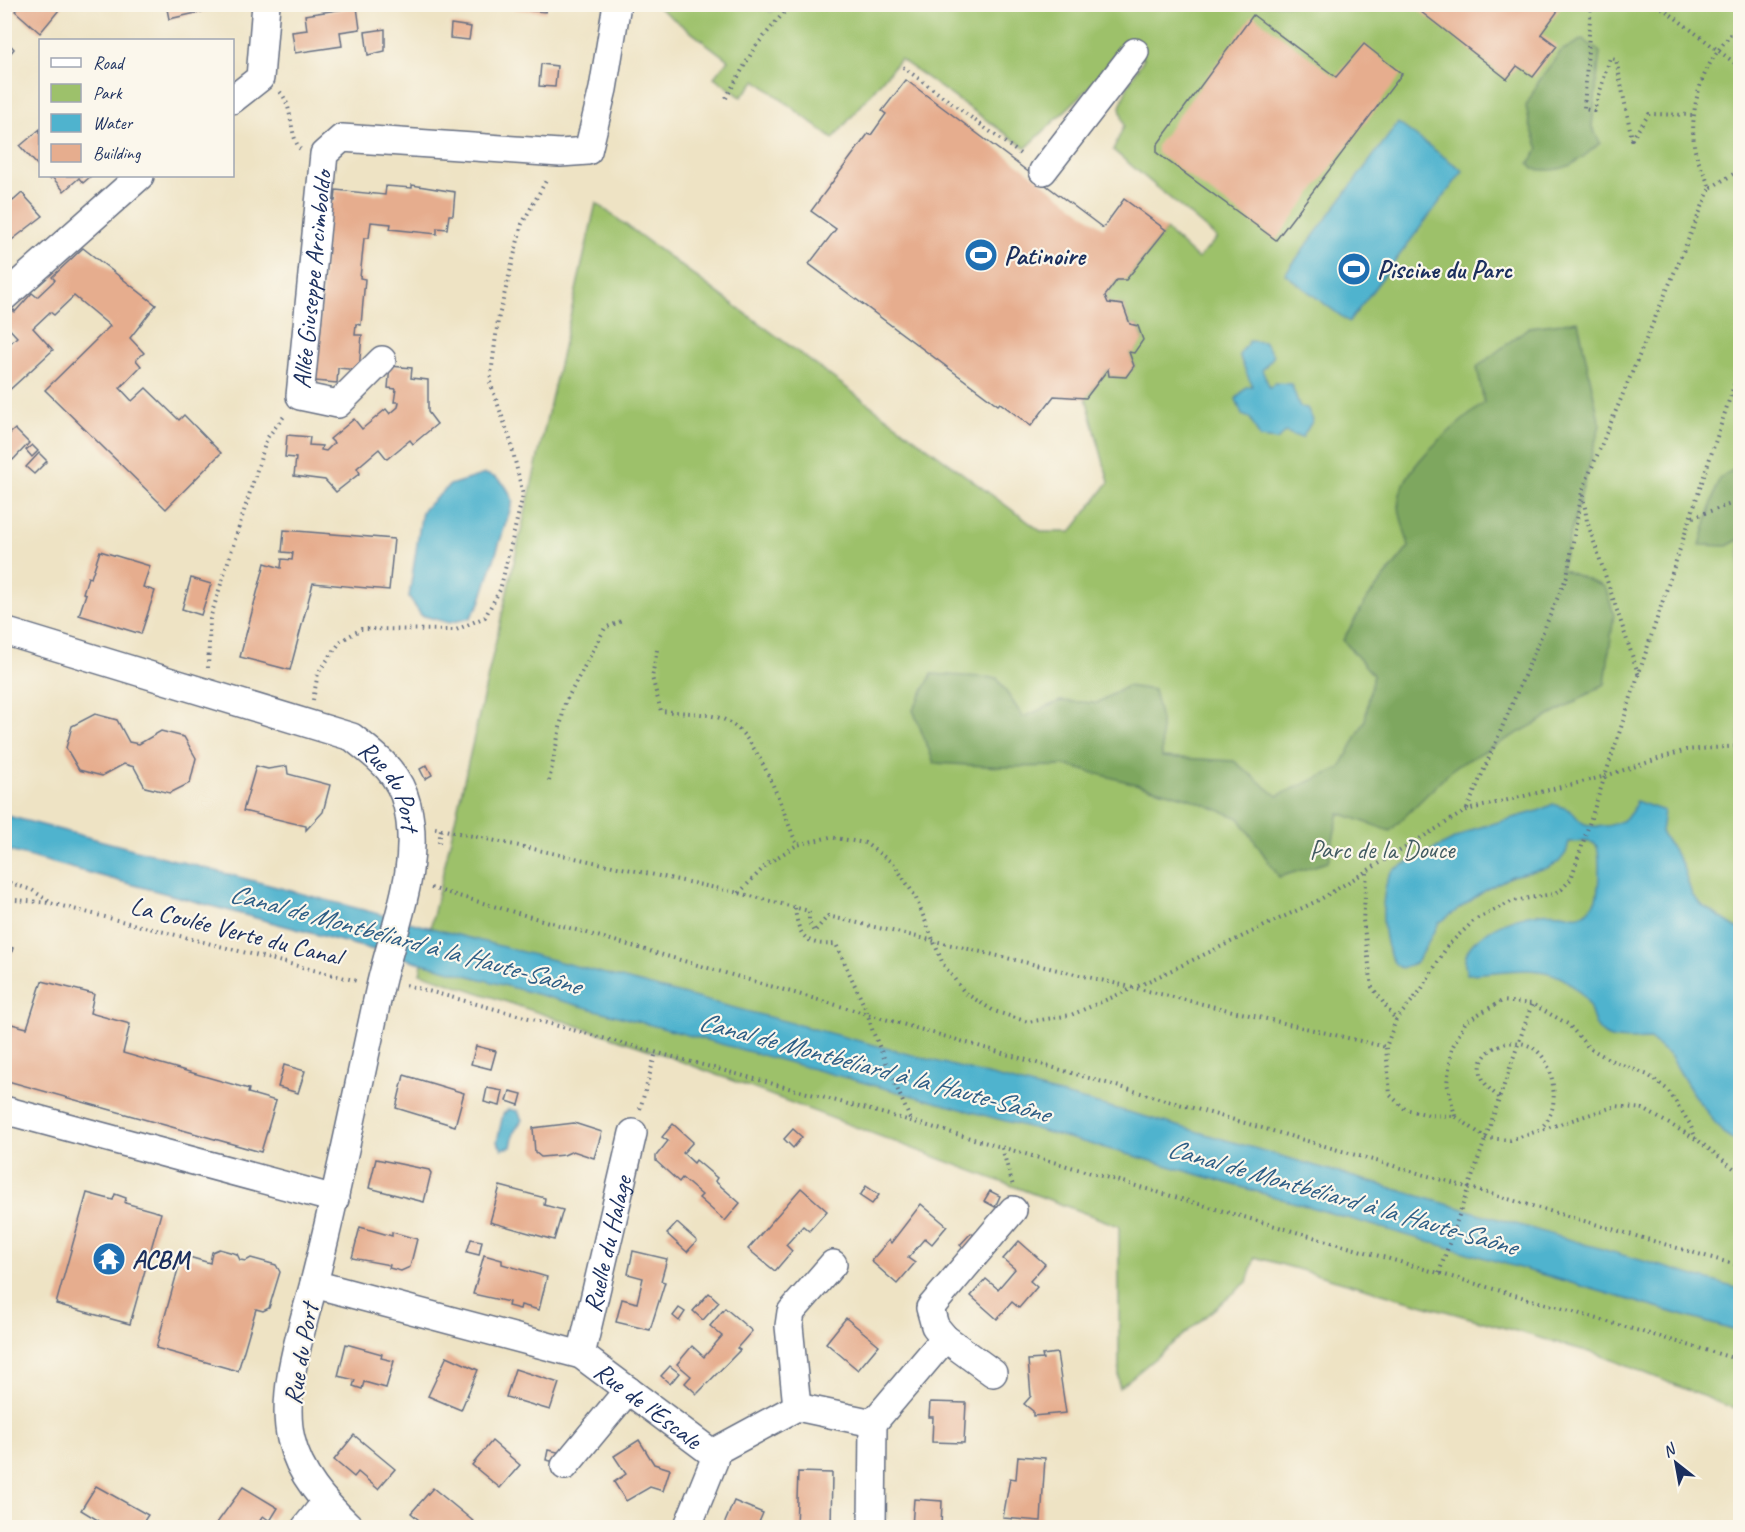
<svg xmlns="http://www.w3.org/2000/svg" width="1745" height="1532" font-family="Caveat,sans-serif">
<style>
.green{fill:#9dc16b;stroke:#5c7864;stroke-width:1.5}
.forest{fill:#7ea75f;stroke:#4c6b5e;stroke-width:1.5}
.water{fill:#4fb3ce;stroke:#357196;stroke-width:1.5}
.building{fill:#e6ad8e}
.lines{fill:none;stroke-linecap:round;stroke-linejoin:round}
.minor-casing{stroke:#656e82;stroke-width:30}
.path{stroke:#656e82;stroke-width:4;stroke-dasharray:1.5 4.5;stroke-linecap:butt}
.minor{stroke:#fff;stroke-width:27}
.labels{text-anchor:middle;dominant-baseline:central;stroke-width:4.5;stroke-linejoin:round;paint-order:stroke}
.poi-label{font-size:26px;font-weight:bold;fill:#1b2f5e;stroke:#fbf7ec;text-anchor:start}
.street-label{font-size:26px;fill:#1b2f5e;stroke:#fbf7ec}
.park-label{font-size:26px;fill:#425b62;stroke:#fbf7ec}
.water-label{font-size:27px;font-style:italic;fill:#2d5d85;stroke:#fbf7ec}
</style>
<rect width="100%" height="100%" fill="#fbf7ec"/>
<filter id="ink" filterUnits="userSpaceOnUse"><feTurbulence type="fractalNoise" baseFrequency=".0167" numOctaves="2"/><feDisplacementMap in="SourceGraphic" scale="12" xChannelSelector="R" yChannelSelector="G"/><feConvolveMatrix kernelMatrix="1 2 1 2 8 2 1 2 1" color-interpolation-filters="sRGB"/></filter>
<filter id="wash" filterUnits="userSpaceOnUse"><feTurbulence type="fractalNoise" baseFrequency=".008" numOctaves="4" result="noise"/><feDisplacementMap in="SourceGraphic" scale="24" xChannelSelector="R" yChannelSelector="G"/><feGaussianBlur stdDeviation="1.35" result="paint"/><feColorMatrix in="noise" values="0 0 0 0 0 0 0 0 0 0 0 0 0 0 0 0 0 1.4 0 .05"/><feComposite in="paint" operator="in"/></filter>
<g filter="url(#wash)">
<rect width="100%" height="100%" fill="#eee3c4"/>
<path class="green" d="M777,4L1740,5V1308L1206,1176L1740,1332V1411L1600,1355L1255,1257L1247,1282L1119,1388V1226L656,1052L420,973L596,203L1042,532H1071L1109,482L1086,398L1108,369L1109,376L1126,377L1134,366L1129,352H1134L1143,339L1138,326L1130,324L1123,305L1108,303L1105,296L1117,280H1126L1166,230L1198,259L1217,238L1113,150L1124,126L1120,107L1128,85L1144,58L1122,46L1088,89L1026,148L900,59L833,139L756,80L741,97L714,77L728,60L655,5H762L771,12Z"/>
<g class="forest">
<path d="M1583,39L1600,52L1592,126L1600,143C1577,163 1565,174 1533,169L1529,163L1539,149L1530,125L1526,106L1539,81L1561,51Z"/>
<path d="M1578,321L1600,425L1561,569L1605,587L1614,614L1605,684L1559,711L1455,767L1390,831L1339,813L1328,862L1279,877L1239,818L1188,798L1068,766L1003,767L934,763L913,710L932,674L997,678L1023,717L1060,701L1097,703L1127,686L1154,690L1161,720L1162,757L1234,761L1277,796L1340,768L1365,720L1373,675L1343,640L1367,599L1409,547C1406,534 1400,519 1399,506C1396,469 1458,424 1484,403L1477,367L1529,327Z"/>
<path d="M1740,466V539L1727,546L1700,545L1719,478Z"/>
</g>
<g class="water">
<path d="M1398,123L1463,171L1349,322L1285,274Z"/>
<path d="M1249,341L1264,342L1274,356L1262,370L1270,388L1275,383L1291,384L1300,407L1307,408L1313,420L1302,438L1285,432L1277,440L1260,438L1250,418L1242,415L1236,399L1246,387L1252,386L1239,355Z"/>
<path d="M485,474C502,478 507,486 513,501L480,603L470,618L449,623L421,615L409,597L422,511L450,485Z"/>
<path d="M1636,801L1664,811L1661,832L1682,864L1692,895L1704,907L1740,930V1144L1723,1133L1693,1094L1671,1057L1650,1039C1637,1039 1621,1042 1608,1037C1591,1029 1594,1011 1585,998C1579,991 1568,981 1560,977C1532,963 1496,974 1467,974C1462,961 1465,951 1475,941C1497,921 1532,910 1562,913C1569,914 1577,918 1584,913C1589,910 1594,905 1596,899C1599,890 1601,851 1596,845C1591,839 1576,842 1569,842L1566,853L1559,862L1547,868L1512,876L1489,888L1439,923L1416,963L1401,968C1379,959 1378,885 1393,870L1474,829L1538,811L1553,804C1558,806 1566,808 1571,811C1576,815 1578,821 1585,824C1605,831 1631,823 1636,801Z"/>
<path d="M4,815L1143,1116L1740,1289V1332L1138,1157L5,850Z"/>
<path d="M509,1109L518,1111L522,1120L514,1132L511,1147L502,1149L497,1142L503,1114Z"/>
</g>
<g id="blocks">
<g class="building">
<path d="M20,4H64L40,33L15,11Z"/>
<path d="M166,4H213L214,9L169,19Z"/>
<path d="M514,4H546V12L514,9Z"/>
<path d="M1411,4H1563L1541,34L1557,46L1533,77L1517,66L1507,79Z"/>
<path d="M357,7L360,29L340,32L342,46L295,53L292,32L307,30L305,15Z"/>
<path d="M1253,15L1336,77L1364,44L1402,74L1276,240L1157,153V145Z"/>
<path d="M451,24L471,27L469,40L450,38Z"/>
<path d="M385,29V51L368,55L365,32Z"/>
<path d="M4,38L14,49L4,61Z"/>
<path d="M541,64L557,66L555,87L539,86Z"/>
<path d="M906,80L1103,228L1124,199L1166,230L1126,280H1117L1105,296L1108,303L1123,305L1130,324L1138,326L1143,340L1134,353L1129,352L1134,366L1126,377L1109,376L1108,369L1086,398L1054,396L1031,426L1000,403L998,405L809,264L836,229L811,211L868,134L871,135L886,114L882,111Z"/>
<path d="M40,129V168L20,146Z"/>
<path d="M47,176H91L83,183L79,178L64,191L52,177L50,179Z"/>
<path d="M412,185L455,192L453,215H449L447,229L437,228V234L390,229L391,224L371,222L369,238H364L360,278L365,279L361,325L356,324L355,335H362L359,370L338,368L337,383L315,381L329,201H335L336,190L385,195L386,186L412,188Z"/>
<path d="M22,193L43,216L4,246V203L10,198L13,201Z"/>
<path d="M83,248L156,305L130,338L144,353L136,360L141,366L120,388L132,401L146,388L179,420L184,415L221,453L166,509L45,390L110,326L74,296L54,315L50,312L33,328L53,350L4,395V349L17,337L4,323V319L14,310L15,312L32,293L37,297L55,280L52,277Z"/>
<path d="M390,366L412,368L411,378L428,380V412L437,424L413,444L410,440L387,459L379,449L357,468L360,473L336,492L325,480L294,476L296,458L285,457L287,435L310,437L309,445L322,446L321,450L326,451L334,443L330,439L354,419L362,429L386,409L390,414L398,407L399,402H394L396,389L388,388Z"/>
<path d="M15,429L29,443L13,460L4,452V439Z"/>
<path d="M32,445L38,451L32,457L26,450Z"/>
<path d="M39,453L47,461L34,474L26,467Z"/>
<path d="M284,530L394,539L389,590L313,583L290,670L240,657L265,563L281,568L282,559L292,560L293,553L282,552Z"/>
<path d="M100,551L150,566L143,587L155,591L141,634L79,615L86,594L83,593L88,577L91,578Z"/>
<path d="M191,578L211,584L201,615L182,609Z"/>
<path d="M95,714L117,720L129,742L139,744L161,731L184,737L196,758L190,783L170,793L145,787L134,767L124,764L102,776L79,770L66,748L72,726Z"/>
<path d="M427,765L432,775L425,779L420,769Z"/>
<path d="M256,766L268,769L287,766L288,774L330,785L323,812L306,830V826L243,811Z"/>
<path d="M4,945L13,948L5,975H4Z"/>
<path d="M42,981L94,994L90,1013L130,1024L123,1053L249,1089L248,1093L276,1101L261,1152L4,1080V1022L27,1028Z"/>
<path d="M476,1046L496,1051L491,1069L471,1064Z"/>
<path d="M284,1065L305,1071L298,1093L278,1087Z"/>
<path d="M404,1075L464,1093L455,1126L396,1108Z"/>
<path d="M487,1088L503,1091L500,1106L484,1102Z"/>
<path d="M510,1091L522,1094L519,1105L507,1101Z"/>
<path d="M574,1123L602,1132L594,1158L573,1151L564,1155L541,1157L535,1152L533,1128Z"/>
<path d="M673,1124L693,1142L683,1153L694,1163L696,1160L717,1178L715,1181L740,1203L725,1221L699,1198L702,1195L682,1178L679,1182L656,1161V1156L668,1141L662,1137Z"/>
<path d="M793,1129L802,1137L793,1148L784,1139Z"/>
<path d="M376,1159L429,1170L431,1173L424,1202L369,1188Z"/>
<path d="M500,1186L545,1198L544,1205L563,1210L554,1240L490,1222Z"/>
<path d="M866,1186L879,1195L872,1204L860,1196Z"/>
<path d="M801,1188L827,1211L809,1231L803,1226L786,1245L792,1251L775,1271L748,1249Z"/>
<path d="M990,1191L1000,1196L995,1207L984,1201Z"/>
<path d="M87,1193L113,1200L115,1194L126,1198L125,1203L161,1213L130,1324L56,1304Z"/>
<path d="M921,1204L947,1226L932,1244L925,1238L908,1258L915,1263L897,1284L871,1261L889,1240L891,1243Z"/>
<path d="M677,1223L697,1241L687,1252L667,1234Z"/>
<path d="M360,1227L392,1236V1232L417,1239L410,1267L401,1271L389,1268L390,1265L352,1258Z"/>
<path d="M971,1233L980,1240L969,1253L960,1245Z"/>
<path d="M471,1239L482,1241L479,1255L467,1252Z"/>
<path d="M1019,1241L1045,1264L1030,1281L1037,1287L1019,1308L1012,1302L997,1319L971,1296L986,1279L998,1289L1015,1269L1003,1259Z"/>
<path d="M219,1249L237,1254L240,1260L246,1261L251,1258L276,1265L280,1272L269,1308L263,1311L256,1309L238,1371L156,1348L182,1255L210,1263L212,1252Z"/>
<path d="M633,1251L667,1259L661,1281L665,1282L650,1330L616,1322L622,1299L637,1303L643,1278L628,1274Z"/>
<path d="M484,1255L502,1260V1264L547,1277L539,1310L521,1305L520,1309L508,1306L509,1302L473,1294Z"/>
<path d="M709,1293L719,1302L703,1320L693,1311Z"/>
<path d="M679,1308L685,1312L679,1321L673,1316Z"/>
<path d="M725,1308L752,1331L737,1348L740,1350L697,1394L685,1383L691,1376L677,1364L692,1346L704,1357L722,1336L710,1326Z"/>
<path d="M846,1318L879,1345L858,1370L826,1343Z"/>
<path d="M346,1344L382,1354L381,1358L394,1361L386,1388L364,1382L362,1389L353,1386L355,1380L338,1376Z"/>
<path d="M1057,1353L1066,1413L1033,1416V1411L1024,1404L1031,1396L1028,1360L1043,1359L1042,1355Z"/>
<path d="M447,1356L478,1370L461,1410L428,1396Z"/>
<path d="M670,1366L679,1373L670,1384L661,1376Z"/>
<path d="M515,1369L559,1383L550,1410L506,1397Z"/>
<path d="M930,1402L966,1403L964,1443L932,1442L933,1417H929Z"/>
<path d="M354,1435L395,1469L378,1489L358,1472L354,1477L334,1460Z"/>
<path d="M639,1440L654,1464L670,1469L663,1491L650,1487L626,1501L614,1482L626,1474L614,1456Z"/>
<path d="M492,1441L520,1465L500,1488L472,1465Z"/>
<path d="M548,1450L558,1452L556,1462L546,1460Z"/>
<path d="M1018,1456L1045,1458L1041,1521L1003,1518L1010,1478L1016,1479Z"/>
<path d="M798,1472L832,1473L831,1527H796Z"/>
<path d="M96,1486L148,1515L140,1527H109L81,1510Z"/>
<path d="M243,1487L278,1508L270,1521L263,1516L256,1527H214Z"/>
<path d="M433,1488L473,1521L467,1527H427L411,1513Z"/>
<path d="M914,1499L942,1501L941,1527H912Z"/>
<path d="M734,1501L763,1513L757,1527H723Z"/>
</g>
</g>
</g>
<g filter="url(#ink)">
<use href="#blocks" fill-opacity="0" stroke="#656e82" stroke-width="1.5"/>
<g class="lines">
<g class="minor-casing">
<g id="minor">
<path d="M232,100L260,78L266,4"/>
<path d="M1043,171L1135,52"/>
<path d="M4,297L140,176"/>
<path id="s1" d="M382,360L338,404L300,396L324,154L342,138L560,153L588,151L603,89L617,4"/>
<path id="s2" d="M4,631L352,737C377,757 399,772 407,805C422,867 393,928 380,987C358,1086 339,1185 314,1283C302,1329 280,1392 291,1439C299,1475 325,1503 351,1528"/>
<path d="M4,1110L335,1199"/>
<path id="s3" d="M314,1284L581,1355L712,1453L797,1407L873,1423L872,1528"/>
<path d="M945,1338L993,1373"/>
<path id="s4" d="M581,1355L633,1133"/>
<path d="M797,1407L789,1326L791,1312L833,1264"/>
<path d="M873,1423L945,1338L935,1326L930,1308L1013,1210"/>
<path d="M565,1466L628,1390"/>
<path d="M305,1528L325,1503"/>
<path d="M687,1528L714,1461L712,1453"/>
</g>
</g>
<g class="path">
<path d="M1591,4L1584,109L1594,111L1610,58L1616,59L1632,139L1649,114L1695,115"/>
<path d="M1657,4L1740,67"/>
<path d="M1740,26C1707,55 1689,99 1694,144C1695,158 1705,174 1710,188L1740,170"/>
<path d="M903,67L1023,156"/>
<path d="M280,92C294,107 288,132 300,149"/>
<path d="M726,98L755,47L791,4"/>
<path d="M1740,367L1571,879L1562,889L1553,894L1513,901L1476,919L1448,945L1421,990L1396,1020L1386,1047L1390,1095L1405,1109L1429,1115L1455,1116L1486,1138L1510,1140L1616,1106L1643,1109L1696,1139L1740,1173"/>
<path d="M1583,495L1587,521L1639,676"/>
<path d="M1693,517L1740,501"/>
<path d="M657,650L652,677L661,711C680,713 708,712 725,720C760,736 782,810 797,845"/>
<path d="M208,668L210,619L267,438L285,415"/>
<path d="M313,700L318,673L341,641L361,629L456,630L485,617L500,590L523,495L510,439L490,382L498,320L522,224L547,179"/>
<path d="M549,781L565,703L605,628L624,620"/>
<path d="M1467,809L1567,576L1582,491L1710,188"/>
<path d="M435,828L739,893L809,911V922L814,932L828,916L1386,1047"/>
<path d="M439,843L441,829"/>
<path d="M1367,873L1363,920L1372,987L1396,1020"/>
<path d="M4,881L32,890L50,902"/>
<path d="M431,888L1740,1266"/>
<path d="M739,893L768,863L797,845L830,837L865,843L894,864L915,896L943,964L965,993L994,1011L1028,1022L1071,1015L1136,987L1319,900L1467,810L1602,777L1686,750L1740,746"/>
<path d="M4,899L50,903L357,981"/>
<path d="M795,908C798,936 806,946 836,944L867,1012L873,1032L911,1121"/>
<path d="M406,985L911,1121L1740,1360"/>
<path d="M1499,1097C1439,1054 1544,1005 1553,1086C1555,1102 1553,1116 1541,1128"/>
<path d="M640,1109L656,1052"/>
<path d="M1455,1116L1447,1083L1452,1048L1466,1021L1502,1001L1532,1004L1568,1024L1588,1047L1610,1060L1648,1075L1668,1090L1690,1124L1696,1139"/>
<path d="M1002,1148L1013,1186"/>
<path d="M1439,1273L1532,1004"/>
</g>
<use href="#minor" class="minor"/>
</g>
</g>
<defs>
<g id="stadium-disc" transform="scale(1.725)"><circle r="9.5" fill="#1f6fb2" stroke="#fbf7ec"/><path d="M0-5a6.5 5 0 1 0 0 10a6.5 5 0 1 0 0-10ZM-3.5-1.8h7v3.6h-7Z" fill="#fff"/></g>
<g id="temple-disc" transform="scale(1.725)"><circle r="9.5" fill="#1f6fb2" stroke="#fbf7ec"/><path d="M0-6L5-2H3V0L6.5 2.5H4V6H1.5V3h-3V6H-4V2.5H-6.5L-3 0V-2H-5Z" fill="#fff"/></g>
</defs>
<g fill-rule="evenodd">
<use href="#stadium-disc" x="981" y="255"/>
<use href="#stadium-disc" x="1354" y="269"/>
<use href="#temple-disc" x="109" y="1259"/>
</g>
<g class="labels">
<g class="poi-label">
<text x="1004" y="255">Patinoire</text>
<text x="1377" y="269">Piscine du Parc</text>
<text x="132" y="1259">ACBM</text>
</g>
<g class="street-label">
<text stroke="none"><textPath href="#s1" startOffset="218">Allée Giuseppe Arcimboldo</textPath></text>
<text stroke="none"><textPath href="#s2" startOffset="428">Rue du Port</textPath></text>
<text transform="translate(236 931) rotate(14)">La Coulée Verte du Canal</text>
<text stroke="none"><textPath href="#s4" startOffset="114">Ruelle du Halage</textPath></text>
<text transform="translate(301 1354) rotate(-80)">Rue du Port</text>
<text stroke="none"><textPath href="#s3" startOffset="360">Rue de l'Escale</textPath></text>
</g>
<g class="park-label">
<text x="1382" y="849">Parc de la Douce</text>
</g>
<g class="water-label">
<text transform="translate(405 939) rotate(15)">Canal de Montbéliard à la Haute-Saône</text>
<text transform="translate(874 1067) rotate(15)">Canal de Montbéliard à la Haute-Saône</text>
<text transform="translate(1342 1197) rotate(16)">Canal de Montbéliard à la Haute-Saône</text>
</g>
</g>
<rect width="1745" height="1532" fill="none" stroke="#fbf7ec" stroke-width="24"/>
<rect x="39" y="39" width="195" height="138" fill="#fbf7ec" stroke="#a1a7b3" stroke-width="1.5"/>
<rect x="51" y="58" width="30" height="9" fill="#ffffff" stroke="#a1a7b3" stroke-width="1.5"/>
<text x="93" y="69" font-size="18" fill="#1b2f5e">Road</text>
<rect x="51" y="84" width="30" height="18" fill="#9dc16b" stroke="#a1a7b3" stroke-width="1.5"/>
<text x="93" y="99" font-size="18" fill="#1b2f5e">Park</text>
<rect x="51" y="114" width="30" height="18" fill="#4fb3ce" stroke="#a1a7b3" stroke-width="1.5"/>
<text x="93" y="129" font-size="18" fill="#1b2f5e">Water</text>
<rect x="51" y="144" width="30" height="18" fill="#e6ad8e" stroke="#a1a7b3" stroke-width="1.5"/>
<text x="93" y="159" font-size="18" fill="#1b2f5e">Building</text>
<g transform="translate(1676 1463) rotate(329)" stroke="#fbf7ec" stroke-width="4.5" paint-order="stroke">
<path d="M0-4.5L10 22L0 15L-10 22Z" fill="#1b2f5e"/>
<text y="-9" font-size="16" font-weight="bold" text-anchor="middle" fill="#1b2f5e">N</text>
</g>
</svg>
